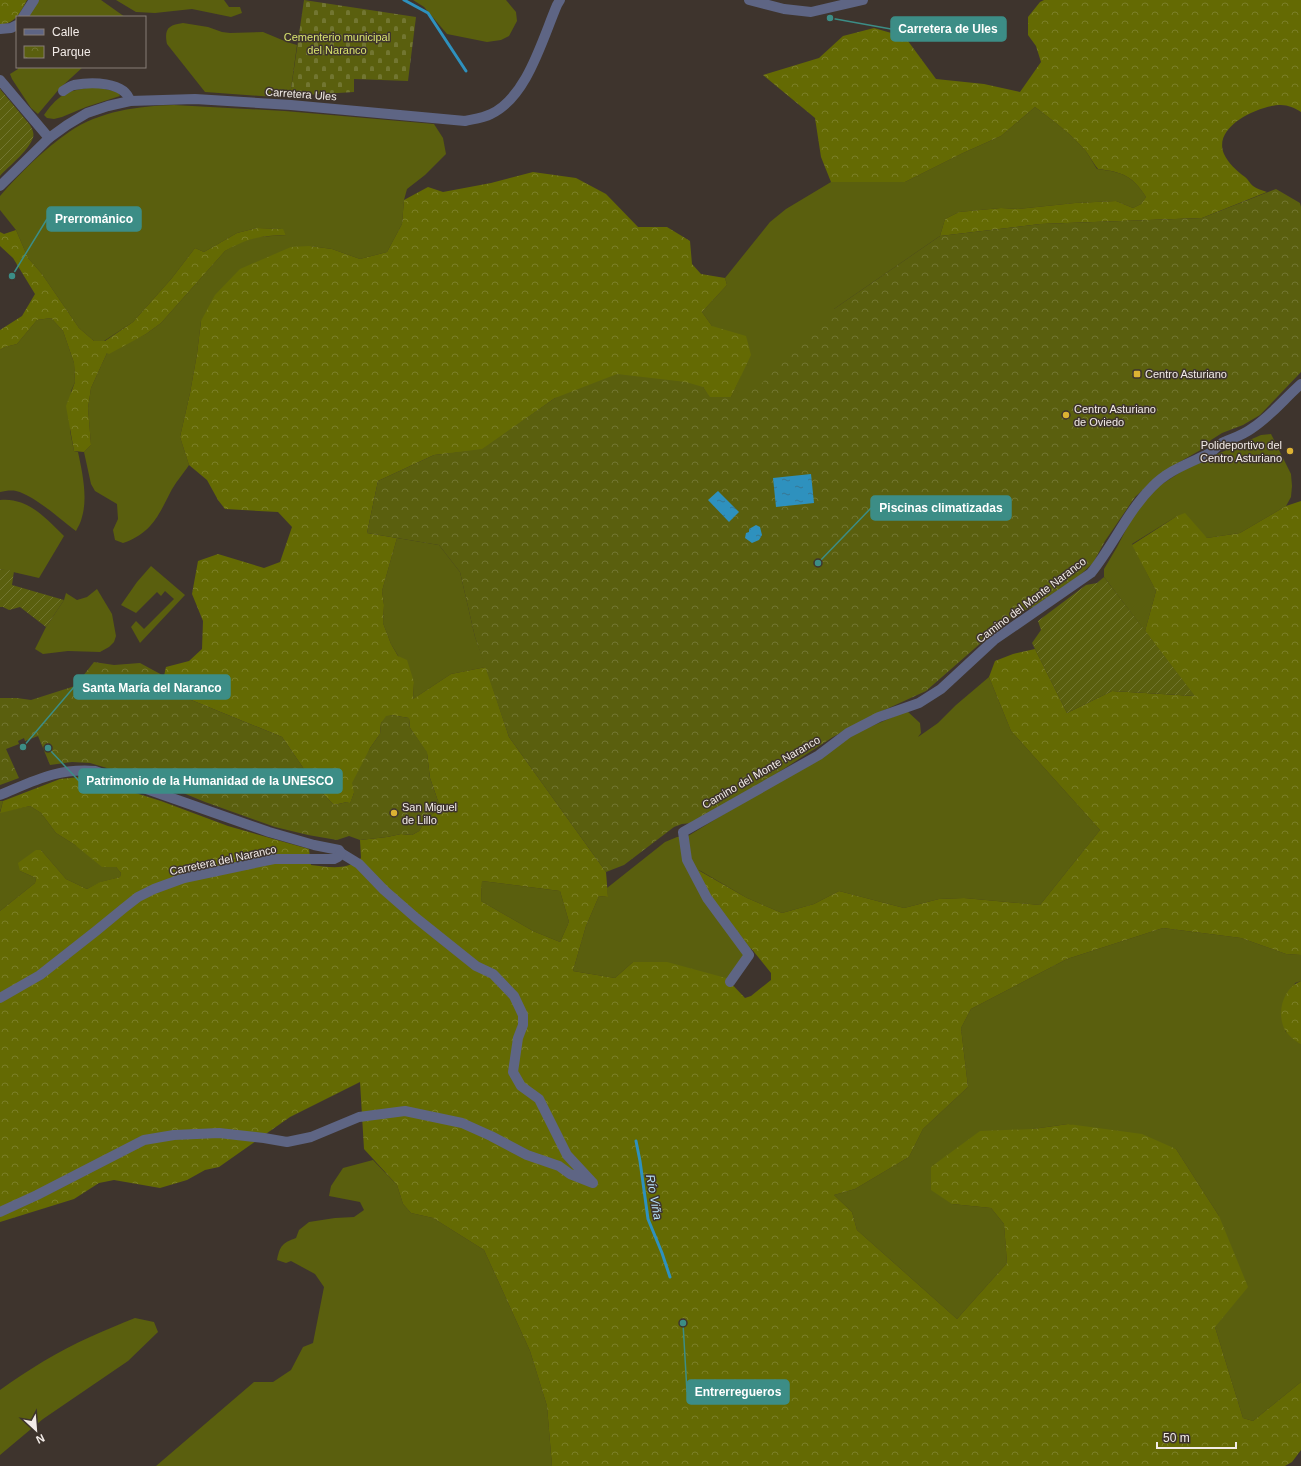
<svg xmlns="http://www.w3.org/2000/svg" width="1301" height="1466" font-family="Helvetica,sans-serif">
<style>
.grass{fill:#5a5f0e}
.forest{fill:url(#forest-crowns);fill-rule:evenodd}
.cemetery{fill:url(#cemetery-stones)}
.park{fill:url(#park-crowns)}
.garden{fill:url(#garden-furrows)}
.water{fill:url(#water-ripples)}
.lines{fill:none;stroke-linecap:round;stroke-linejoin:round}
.stream{stroke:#2e91be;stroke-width:3}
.minor{stroke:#5e6584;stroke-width:10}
.poi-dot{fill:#dcb233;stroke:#3e342d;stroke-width:1.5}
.labels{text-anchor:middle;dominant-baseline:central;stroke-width:3;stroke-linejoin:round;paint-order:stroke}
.park-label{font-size:11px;fill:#d8e26e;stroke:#3e342d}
.street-label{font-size:11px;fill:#f2ebe7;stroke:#3e342d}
.poi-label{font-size:11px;fill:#f2ebe7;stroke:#3e342d;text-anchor:start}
.water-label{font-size:12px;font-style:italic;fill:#b4e0f8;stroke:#3e342d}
.leader{fill:none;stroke:#3c8d86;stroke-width:1.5}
.callout-dot{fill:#3c8d86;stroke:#3e342d;stroke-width:1.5}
.callout{fill:#3c8d86;stroke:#3c8d86;stroke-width:1.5}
.callout-label{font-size:12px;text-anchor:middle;font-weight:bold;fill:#fff}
</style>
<defs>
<pattern id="forest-crowns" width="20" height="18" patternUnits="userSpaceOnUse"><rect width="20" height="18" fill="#646a03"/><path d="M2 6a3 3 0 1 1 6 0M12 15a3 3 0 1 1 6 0" fill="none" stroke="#7b7f28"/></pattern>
<pattern id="cemetery-stones" width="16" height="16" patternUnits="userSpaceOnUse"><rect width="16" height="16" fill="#5a5f0e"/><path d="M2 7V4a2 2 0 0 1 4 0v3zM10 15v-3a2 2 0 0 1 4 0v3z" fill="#727631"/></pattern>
<pattern id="park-crowns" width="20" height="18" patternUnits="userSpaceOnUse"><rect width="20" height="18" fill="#5a5f0e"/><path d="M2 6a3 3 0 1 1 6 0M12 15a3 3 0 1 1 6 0" fill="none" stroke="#727631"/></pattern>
<pattern id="garden-furrows" width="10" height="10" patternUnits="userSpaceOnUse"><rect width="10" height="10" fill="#5a5f0e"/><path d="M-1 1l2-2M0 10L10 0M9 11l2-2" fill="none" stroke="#727631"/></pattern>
<pattern id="water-ripples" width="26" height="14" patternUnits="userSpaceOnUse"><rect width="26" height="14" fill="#2e91be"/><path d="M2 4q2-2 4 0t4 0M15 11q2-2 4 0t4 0" fill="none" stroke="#377794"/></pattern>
</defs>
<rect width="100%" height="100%" fill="#3e342d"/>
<g class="grass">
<path d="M38,0H101L125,17H28Z"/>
<path d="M116,0H224L229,7H240L242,13L231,17L192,9L155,13L136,12Z"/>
<path d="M413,0H506L516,12L517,21L509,36L501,40L487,42L447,34L424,7Z"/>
<path d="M183,23L208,27L222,32L230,33L263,32L287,42L297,45L290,96L275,97L205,92L167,44C164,29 168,25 183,23Z"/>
<path d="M18,67H83L60,88L38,114L31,108L12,79L10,74L18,69Z"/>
<path d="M96,87L118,92L120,96L86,107L62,117L54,119L47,118L44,115C60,92 70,90 96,87Z"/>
<path d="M174,105L285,111L434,124L443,138L446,154L425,175L407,189L404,200L402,224L387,252L360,259L332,249L310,246L201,321L197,354L190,393L180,437L189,465C183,474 175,483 170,493C158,517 150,534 123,543L115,540L113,530L118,519L117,504L95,491L91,484L84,452L91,445L88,408L91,388L107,353L146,334L161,323L225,251L238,243L257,237L286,235L282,229L257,228L237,233L204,252L195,248L172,278L133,322L104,341H94L79,328L42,274L28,258L16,230L0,210V196C20,173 44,149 69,132C99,111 139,106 174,105Z"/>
<path d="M1035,107C1052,120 1069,132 1083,148C1089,154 1092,162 1097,169C1122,172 1132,175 1146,197L1141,204L1133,208L1116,201L1075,203L1018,209L1001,208L959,212L945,219L940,236L834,309L869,377L434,455L731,397L741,375L712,326L702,312L727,285L725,278L770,222L786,209L831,182H905L963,153L1001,136Z"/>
<path d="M51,318L63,331L74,363L75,382L71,391L70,431L74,451L78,452C82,471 88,497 82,517C81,522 78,527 76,531C61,520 34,495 16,491C11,490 5,491 0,492V350L5,347L17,344L37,320Z"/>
<path d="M1271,434L1291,474L1292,486L1291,497L1286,506L1240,533L1207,538L1177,516L1132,544L1156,591L1145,631L1104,577V569L1117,547L1135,512L1159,486L1190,466L1261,435Z"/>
<path d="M0,500C27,497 46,518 64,536L39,578L0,569Z"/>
<path d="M397,538L439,545L460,572L475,637L486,667L451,674L413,699L414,682L391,644L383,623L384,605L382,591Z"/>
<path d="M151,566L185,595L140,643L131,627L136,621L144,629L174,599L165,591L161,596L157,592L136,613L121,605L137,582Z"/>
<path d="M97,589L112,614L116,636L114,642L109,647L100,652L68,651L43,654L35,649L46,627L64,600L66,593L77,600L87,597Z"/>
<path d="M989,677L1011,731L1100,830L1040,905L964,898L939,899L904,908L839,891L814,904L782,913L747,898L699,870L708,895L752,947L749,955L730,982L633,962L615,978L573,971L586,926L599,896L608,897L607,888L665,842L677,837L688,836L858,732L907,711L920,723L921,733L918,737L938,723L956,705Z"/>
<path d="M0,801H3L0,812L30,806L41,813L56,833L75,845L116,867L121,873L120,877L101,882L87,889L66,879L41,850L20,871L36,878L35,883L0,911Z"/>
<path d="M482,881L560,891L569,922L560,942L533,931L481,901Z"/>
<path d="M1163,928L1241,938L1286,954L1301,955V981L1295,983L1285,1031L1301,1045V1382L1253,1421L1243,1418L1215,1327L1219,1216L1176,1149L1068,1124L1033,1129L952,1204L991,1208L1004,1224L1007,1263L957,1319L857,1230L852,1212L834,1195L855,1189L909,1157L923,1129L968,1087L961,1028L971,1009L1067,959Z"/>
<path d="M373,1160L397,1185L403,1204L411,1213L433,1218L484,1250L530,1351L547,1406L552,1466H156L254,1382H273L291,1370L303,1347L313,1343L324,1287L315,1274L291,1261L286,1263L277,1260C280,1246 282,1243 296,1238L299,1230L309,1222L335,1218L354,1217L364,1210L360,1202L329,1196L331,1186L343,1168Z"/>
<path d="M135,1318L154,1322L158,1332L128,1361L43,1419L0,1455V1390C28,1370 58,1351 90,1337C105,1330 120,1324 135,1318Z"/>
</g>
<g class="forest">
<path d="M0,0H27C21,11 15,25 0,24Z"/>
<path d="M1044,0H1301V112C1295,108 1288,105 1281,105C1260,105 1212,126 1224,154C1228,163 1237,171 1245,177C1248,179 1250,184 1253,186C1257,189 1262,190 1267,192L1202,218L1040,224L940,236L945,219L959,212L1001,208L1018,209L1075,203L1116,201L1133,208L1141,204L1146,197C1132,175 1122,172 1098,169C1092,162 1089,154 1083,148C1069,132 1052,120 1035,107L1001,136L963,153L905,182H831L821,157L815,118L763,75L819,58L843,36L874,28L905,37L936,79L984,84L1020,92L1041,62L1036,46L1028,35V17L1040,2Z"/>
<path d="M533,172L576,178L606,194L638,227H667L690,241L692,264L701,274L725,278L727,285L702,312L712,326L746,336L751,355L731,397H709L703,387L555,398L482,450L434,455L378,481L367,533L397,538L382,591L384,605L383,623L391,644L398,656L407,660L414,682L413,699L451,674L486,667L509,737L606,872L608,897L599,896L586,926L573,971L615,978L633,962H667L726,978L745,998L751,996L771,980V973L708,895L698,870L747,898L782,913L814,904L839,891L904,908L939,899L964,898L1040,905L1100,830L1011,731L989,677L995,661L1013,654L1035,649L1067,713L1112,691L1194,696L1145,631L1156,591L1132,545L1177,516L1185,513L1207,538L1240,533L1286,506L1301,501V955L1286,954L1241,938L1163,928L1067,959L971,1009L961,1028L968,1087L923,1129L909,1157L855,1189L834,1195L852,1212L857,1230L957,1319L1007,1263L1004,1224L991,1208L952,1204L931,1190V1167L980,1131L1033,1129L1068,1124L1142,1134L1176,1149L1219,1216L1248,1287L1215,1327L1243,1418L1253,1421L1301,1382V1450L1292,1462L1285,1466H552L547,1406L530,1351L484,1250L433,1218L411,1213L403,1204L397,1185L364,1149L360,1082L290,1117L219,1167L205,1170L187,1180L160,1188L114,1180L99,1183L74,1199L0,1222V911L35,883L36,878L20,871L18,863L36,850H41L66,879L87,889L100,882L120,877L121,873L116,867H102L75,845L56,833L41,813L30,806L0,813L3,801L60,779L80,777L94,780L161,801L228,826L309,849L311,865C329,867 347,871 361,858L360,840L387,837L401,834L412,835L419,831L428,817L437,811L439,804L430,778L427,753L410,728L409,718L391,715L381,723L380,734L370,748L350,804L347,802L334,805L317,788L282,737L179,695L164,676L166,667L189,661L202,649L203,621L192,594L198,561L218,554L264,568L280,562L292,527L278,512L225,509L218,500L207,480L189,465L180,437L190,393L197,354L201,321L215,295L240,269L291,247L310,246L332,249L360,259L387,252L402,224L404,200L428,187L443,192L491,183ZM482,881L560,891L569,922L560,942L533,931L481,901Z"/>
<path d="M257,228L283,229L286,235C259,236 248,238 225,251L161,323L146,334L109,354L107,353L91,388L88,408L91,445L84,452L74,451L66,406L75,382L74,363L63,331L51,318L37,320L17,344L5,347L0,350V330L22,316L35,294L13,258L0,246V232L4,234L16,230L28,258L42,274L79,328L94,341H105L133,322L172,278L195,248L204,252L237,233Z"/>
<path d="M1301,981V1045C1296,1041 1288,1036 1285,1030C1276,1013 1283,988 1301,981Z"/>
</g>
<path class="cemetery" d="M304,0L416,17L408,81L354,79V92L290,96Z"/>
<g class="park">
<path d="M1276,189L1300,203L1301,207V372L1260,415L1243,425L1222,433L1211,440L1204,448L1183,460L1159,475L1135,497L1105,541L1093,563L1079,576L1033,607L1023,611L1006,621L926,691L880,712L833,737L762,783L691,823L682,824L674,827L624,865L606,872L509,737L475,637L460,572L439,545L367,533L378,481L434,455L482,449L555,398L617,374L686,382L703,387L710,397H731L761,384L834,309L940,236L1040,224L1202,218Z"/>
<path d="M94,662L114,665L140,663L164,676L179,695L282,737L317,788L334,805L347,802L350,803L354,793L352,783L370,748L380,734L381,723L386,716L391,715L409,718L410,728L427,752L430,778L439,804L437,811L428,817L419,831L412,835L401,834L387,837L360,840L349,836L337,840L308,835L275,827L205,802L164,785L90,763L72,762L50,765L38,736L25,741L24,738L18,741L19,744L6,749L19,778L0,785V698H17L31,700L75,686Z"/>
</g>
<g class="garden">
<path d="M0,89L30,125C33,130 35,135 32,140C27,152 9,166 0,176Z"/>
<path d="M0,569L14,571L12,585L64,600L46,627L20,607L9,610L3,607H0Z"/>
<path d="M1104,577L1195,696L1112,691L1067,713L1032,643L1041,630L1038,621L1086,585L1097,583Z"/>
</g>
<g class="water">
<path d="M811,474L814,503L776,507L773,478Z"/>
<path d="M718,491L739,512L729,522L708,500Z"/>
<path d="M756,525L760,527L762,535L759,540L752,543L745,538L746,533L749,532V529Z"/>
</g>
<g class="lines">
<g class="stream">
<path d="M404,0L428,13L466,71"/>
<path d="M636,1141L640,1161L648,1219L662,1253L670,1277"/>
</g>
<g class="minor">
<path d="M749,0L784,9L811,12L863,0"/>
<path d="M23,17L34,0"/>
<path d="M0,29L11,28L17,25"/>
<path d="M0,80L49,138"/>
<path d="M63,91C66,89 70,86 74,85C90,82 125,81 130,101"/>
<path d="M0,186L49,138L67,125L87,113L108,106L130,101L195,99L291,105L465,121C474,119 483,118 491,114C527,97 542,40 557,5L560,0"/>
<path d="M0,795C34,781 57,768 95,771L269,832L314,845L339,850L341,853L359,864L384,890L416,918L476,966L493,974L514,996L523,1015V1025L518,1038L513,1072L521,1086L539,1099L567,1155L593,1183L570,1174L559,1166L527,1155L491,1136L462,1123L405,1111L359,1117L311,1137L287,1142L264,1138L219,1133L174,1135L144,1140L37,1195L0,1212"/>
<path d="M730,982L749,955L707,898L687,860L683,832L819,755L848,733L879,717L919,703L941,689L994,640L1091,573C1113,546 1127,512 1152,487C1168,470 1190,463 1210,453C1215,450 1218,444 1224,442C1233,438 1243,435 1251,429C1270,417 1284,399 1301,384"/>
<path d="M0,998L40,975L96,931L124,908L138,897L154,889L184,878L274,859H334L338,857L341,853"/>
</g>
</g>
<g class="poi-dot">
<rect x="1133" y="370" width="8" height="8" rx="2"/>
<circle cx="1066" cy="415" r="4"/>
<circle cx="1290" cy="451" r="4"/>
<circle cx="394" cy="813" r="4"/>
</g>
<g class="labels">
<g class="park-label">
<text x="337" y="37">Cementerio municipal<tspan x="337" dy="13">del Naranco</tspan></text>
</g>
<g class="street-label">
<text transform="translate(301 94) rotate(4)">Carretera Ules</text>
<text transform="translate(1031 600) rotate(-37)">Camino del Monte Naranco</text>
<text transform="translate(761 772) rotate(-30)">Camino del Monte Naranco</text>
<text transform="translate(223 860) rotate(-12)">Carretera del Naranco</text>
</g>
<g class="poi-label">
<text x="1145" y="374">Centro Asturiano</text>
<text x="1074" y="409">Centro Asturiano<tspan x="1074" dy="13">de Oviedo</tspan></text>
<text x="1282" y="445" text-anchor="end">Polideportivo del<tspan x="1282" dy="13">Centro Asturiano</tspan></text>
<text x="402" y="807">San Miguel<tspan x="402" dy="13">de Lillo</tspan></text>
</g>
<g class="water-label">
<text transform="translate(654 1197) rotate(80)">Río Viña</text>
</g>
</g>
<path class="leader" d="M830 18L891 29M12 276L47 219M818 563L871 508M23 747L74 687M48 748L79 781M683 1323L687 1392"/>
<g class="callout-dot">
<circle cx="830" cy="18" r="4"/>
<circle cx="12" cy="276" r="4"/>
<circle cx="818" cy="563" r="4"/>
<circle cx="23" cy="747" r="4"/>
<circle cx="48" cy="748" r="4"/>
<circle cx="683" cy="1323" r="4"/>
</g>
<g class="callout">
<rect x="891" y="17" width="115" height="24" rx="4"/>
<rect x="47" y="207" width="94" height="24" rx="4"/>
<rect x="871" y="496" width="140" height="24" rx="4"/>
<rect x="74" y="675" width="156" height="24" rx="4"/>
<rect x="79" y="769" width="263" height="24" rx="4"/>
<rect x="687" y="1380" width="102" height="24" rx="4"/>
</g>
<g class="callout-label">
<text x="948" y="33">Carretera de Ules</text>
<text x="94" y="223">Prerrománico</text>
<text x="941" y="512">Piscinas climatizadas</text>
<text x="152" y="692">Santa María del Naranco</text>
<text x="210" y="785">Patrimonio de la Humanidad de la UNESCO</text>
<text x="738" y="1396">Entrerregueros</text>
</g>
<rect x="16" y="16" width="130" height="52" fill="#3e342d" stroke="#867d77"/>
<rect x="24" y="29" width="20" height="6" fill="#5e6584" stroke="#867d77"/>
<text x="52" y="36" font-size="12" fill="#f2ebe7">Calle</text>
<rect x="24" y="46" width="20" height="12" fill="url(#park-crowns)" stroke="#867d77"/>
<text x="52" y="56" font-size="12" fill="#f2ebe7">Parque</text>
<g transform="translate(36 1430) rotate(154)" stroke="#3e342d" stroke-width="3" paint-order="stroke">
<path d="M0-3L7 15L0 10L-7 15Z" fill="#f2ebe7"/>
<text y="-6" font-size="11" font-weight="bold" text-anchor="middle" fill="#f2ebe7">N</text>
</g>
<path d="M1157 1442v6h79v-6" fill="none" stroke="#f2ebe7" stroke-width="2"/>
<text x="1163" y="1442" font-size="12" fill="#f2ebe7" stroke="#3e342d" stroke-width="3" paint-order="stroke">50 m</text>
</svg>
